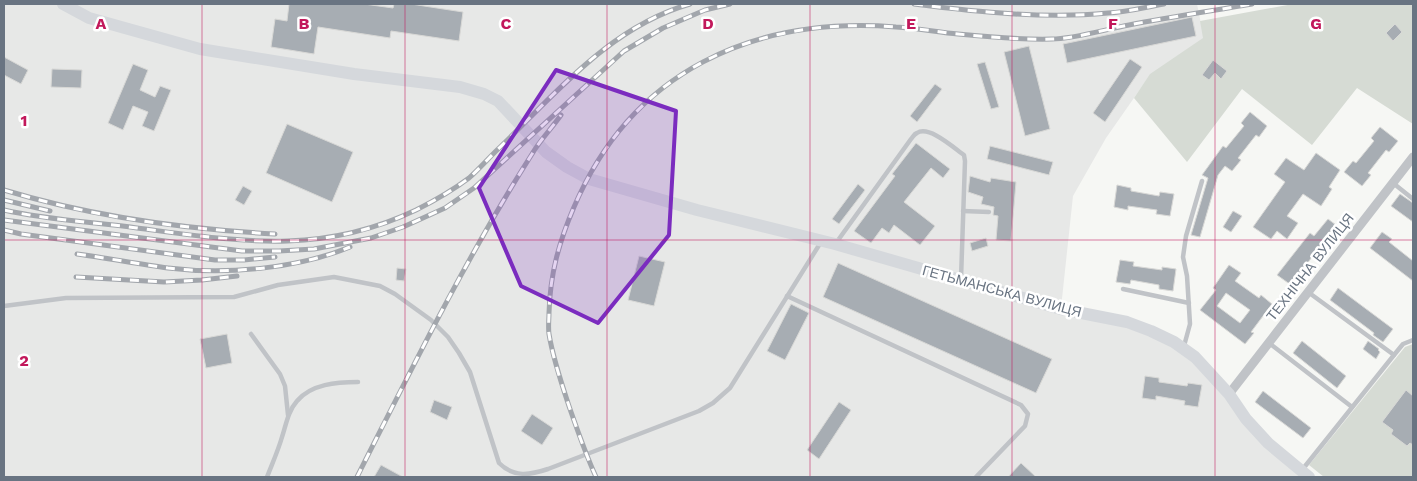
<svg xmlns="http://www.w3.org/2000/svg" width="1417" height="481" font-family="'Work Sans',sans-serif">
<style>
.built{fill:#e7e8e7}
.green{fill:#d6dbd4}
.building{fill:#a7adb3;stroke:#d8d8d6;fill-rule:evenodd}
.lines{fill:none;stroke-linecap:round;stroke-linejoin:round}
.lane{stroke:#c0c3c7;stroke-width:4.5}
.street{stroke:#c0c3c7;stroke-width:9}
.secondary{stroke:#d5d8dc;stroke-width:12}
.rail-casing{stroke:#a2a6ac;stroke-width:5}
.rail{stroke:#fff;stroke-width:3;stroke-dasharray:9;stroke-linecap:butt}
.marked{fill:#7b2cbf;fill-opacity:0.2;stroke:#7b2cbf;stroke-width:4;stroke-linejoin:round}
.grid{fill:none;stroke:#c2185b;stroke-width:1;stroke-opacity:0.55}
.labels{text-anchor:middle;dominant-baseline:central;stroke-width:5;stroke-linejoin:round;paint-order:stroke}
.street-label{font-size:14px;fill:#697482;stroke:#fff}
.grid-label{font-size:16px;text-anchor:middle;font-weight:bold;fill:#c2185b;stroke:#fff;stroke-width:5;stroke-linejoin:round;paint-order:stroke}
</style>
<rect width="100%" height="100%" fill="#f6f7f4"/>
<path class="built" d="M4,4H1197L1204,38L1150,75L1106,138L1073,196L1061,308L1174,342L1309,477H4Z"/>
<g class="green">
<path d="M1293,4H1413V124L1357,88L1312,145L1242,89L1187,162L1134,98L1150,74L1203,38L1200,21Z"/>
<path d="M1413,344V477H1324L1309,465L1405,347Z"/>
</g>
<g class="building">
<path d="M289,4H364L393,8L394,4H411L463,12L459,41L391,31L390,38L318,27L314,54L271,47L275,19L287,21Z"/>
<path d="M1192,17L1196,36L1067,63L1063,44Z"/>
<path d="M1395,24L1402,32L1393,41L1386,33Z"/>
<path d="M1029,46L1050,129L1025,136L1004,52Z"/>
<path d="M4,57L28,70L21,84L4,75Z"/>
<path d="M1130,59L1142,67L1105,122L1093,113Z"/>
<path d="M1213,60L1227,71L1221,79L1215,73L1209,80L1202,75Z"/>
<path d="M985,62L999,107L991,109L977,64Z"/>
<path d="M133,64L148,70L140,90L155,97L160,86L171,90L154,131L142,126L148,112L133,106L123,130L108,123Z"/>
<path d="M52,69L82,70L81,88L51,87Z"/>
<path d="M935,84L942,89L917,122L910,116Z"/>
<path d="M1250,112L1267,126L1259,137L1256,135L1238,158L1241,160L1232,171L1225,166L1218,175L1200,237L1191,235L1208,178L1202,175L1223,146L1226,148L1244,126L1241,123Z"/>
<path d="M287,124L353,152L332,202L266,173Z"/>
<path d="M1380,127L1398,141L1389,152L1386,150L1368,173L1371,175L1362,186L1344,172L1353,161L1356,163L1374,141L1371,138Z"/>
<path d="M916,143L950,169L943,178L931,168L904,202L935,226L920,245L894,225L889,233L882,228L871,243L854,231L895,176L892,174Z"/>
<path d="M990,146L1053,162L1049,175L987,159Z"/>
<path d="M1316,153L1340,170L1329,187L1332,189L1321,206L1303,194L1287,216L1298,223L1287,239L1277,231L1271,239L1253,227L1285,182L1274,174L1286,158L1304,170Z"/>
<path d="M970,176L990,182L991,178L1016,182L1011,241L996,240L998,216L993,215L994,207L981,204L983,197L968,192Z"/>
<path d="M858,184L865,190L839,224L832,219Z"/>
<path d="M1117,185L1131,188V191L1159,196L1160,192L1174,194L1170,216L1156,214L1157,210L1128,206V210L1114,207Z"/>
<path d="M243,186L252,191L244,205L235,200Z"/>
<path d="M1400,194L1413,203V222L1391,206Z"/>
<path d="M1233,211L1242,216L1231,232L1223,227Z"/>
<path d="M1328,219L1336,225L1291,285L1277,275L1310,233L1314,236Z"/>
<path d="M1382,232L1392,239L1389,242L1413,261V281L1370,248Z"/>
<path d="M986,238L988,246L972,251L970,243Z"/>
<path d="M639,256L665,262L654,306L628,300Z"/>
<path d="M1120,260L1134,262L1133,266L1162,270V267L1176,269L1173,291L1159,289V285L1131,280L1130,284L1116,282Z"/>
<path d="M838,263L1052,359L1036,393L823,297Z"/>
<path d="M1229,265L1241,273L1235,281L1259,298L1261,295L1272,304L1251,332L1254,333L1245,344L1200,310L1216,290L1213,288ZM1226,293L1250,310L1240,323L1217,306Z"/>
<path d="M397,268L406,269L404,281L396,280Z"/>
<path d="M1338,288L1393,329L1383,342L1373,335L1374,333L1330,300Z"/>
<path d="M791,304L809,313L785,360L767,351Z"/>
<path d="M227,334L232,363L206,368L200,339Z"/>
<path d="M1302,341L1346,376L1337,388L1293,353Z"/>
<path d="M1368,341L1379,349L1378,350L1380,352L1376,359L1363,349Z"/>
<path d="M1145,376L1159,378V382L1187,386L1188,383L1202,385L1198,407L1184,405L1185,401L1156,396V400L1142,398Z"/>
<path d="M1406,390L1413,396V445L1410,443L1407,446L1391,434L1393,430L1382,422Z"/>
<path d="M1263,391L1311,428L1303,438L1255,402Z"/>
<path d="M434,400L452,407L447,420L430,412Z"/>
<path d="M839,402L851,410L819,459L807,450Z"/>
<path d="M532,414L553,428L542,445L521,431Z"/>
<path d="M1021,463L1036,477H1008Z"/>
<path d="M381,465L403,477H374Z"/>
</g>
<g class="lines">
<g class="lane">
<path d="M1393,183L1413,199"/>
<path d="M963,211L989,212"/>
<path d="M836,243L911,139C913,137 914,134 917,133C929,125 954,148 964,155L965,161L961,279"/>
<path d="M1123,289L1189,303"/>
<path d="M1308,292L1394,355"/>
<path d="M787,296L1021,405L1028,414L1025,426L976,477"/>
<path d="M4,306L66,298L234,297L278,285L334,277L380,286L395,294L431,320L448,337L459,353L470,372L499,463C514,478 530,475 548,469L699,411L713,403L730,388L821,242"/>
<path d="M251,334L280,374L285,386L288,415"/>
<path d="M1269,343L1352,407"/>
<path d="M1184,346L1190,324L1187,276L1183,257L1186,236L1202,181"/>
<path d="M1302,470L1394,355L1403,344L1413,340"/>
<path d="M267,477C272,464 278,451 282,437C286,425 288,411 297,401C311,384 337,382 358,382"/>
</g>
<path class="street" d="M1229,394L1413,157"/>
<path class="secondary" d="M63,4L89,18L200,49L354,74L460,87L484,94L498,101L546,152L567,167L589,179L697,210L835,244L1061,309L1127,322L1151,331L1174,342L1195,357L1229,394L1246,419L1268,443L1309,477"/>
<g class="rail-casing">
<g id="rail">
<path d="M914,4C978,12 1044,19 1108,13C1127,12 1146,7 1164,4"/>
<path d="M4,190C93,217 182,229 275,234"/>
<path d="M4,200L50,211"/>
<path d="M4,210C48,220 93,222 137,228C238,241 320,256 416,210C434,201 453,190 469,178C478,170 487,160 496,151C555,95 609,27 690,4"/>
<path d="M4,220L242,251H279L314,249L371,238L403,227L445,208L474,188L624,51L663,28L705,10L730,4"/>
<path d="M4,230L21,234L215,260H244L275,257"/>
<path d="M77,254C107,258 138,264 168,268C226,275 296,269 350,247"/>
<path d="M76,277L164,282L202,280L237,276"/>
<path d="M357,477C412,368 466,258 532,154C540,140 552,128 561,115"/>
<path d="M596,477C586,455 578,432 570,409C562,385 553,359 549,334C548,327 549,320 549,313C550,274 559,242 574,207C632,71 753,16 896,27C917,28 937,32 958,34C989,37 1021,40 1052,39C1073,39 1107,29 1129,25C1170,17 1211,11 1252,4"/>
</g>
</g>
<use href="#rail" class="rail"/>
</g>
<path class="marked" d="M556,70L676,111L669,235L598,323L521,286L479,188Z"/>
<path class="grid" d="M202,4V477M405,4V477M607,4V477M810,4V477M1012,4V477M1215,4V477M4,240H1413"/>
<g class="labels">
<g class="street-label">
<text transform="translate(1310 267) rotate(-52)">ТЕХНІЧНА ВУЛИЦЯ</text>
<text transform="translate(1002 291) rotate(15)">ГЕТЬМАНСЬКА ВУЛИЦЯ</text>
</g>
</g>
<g class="grid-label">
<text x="101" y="29">A</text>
<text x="304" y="29">B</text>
<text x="506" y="29">C</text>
<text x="708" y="29">D</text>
<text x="911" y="29">E</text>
<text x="1113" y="29">F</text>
<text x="1316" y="29">G</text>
<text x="24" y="126">1</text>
<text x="24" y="366">2</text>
</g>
<rect width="1417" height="481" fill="none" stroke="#697482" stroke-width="10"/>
</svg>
